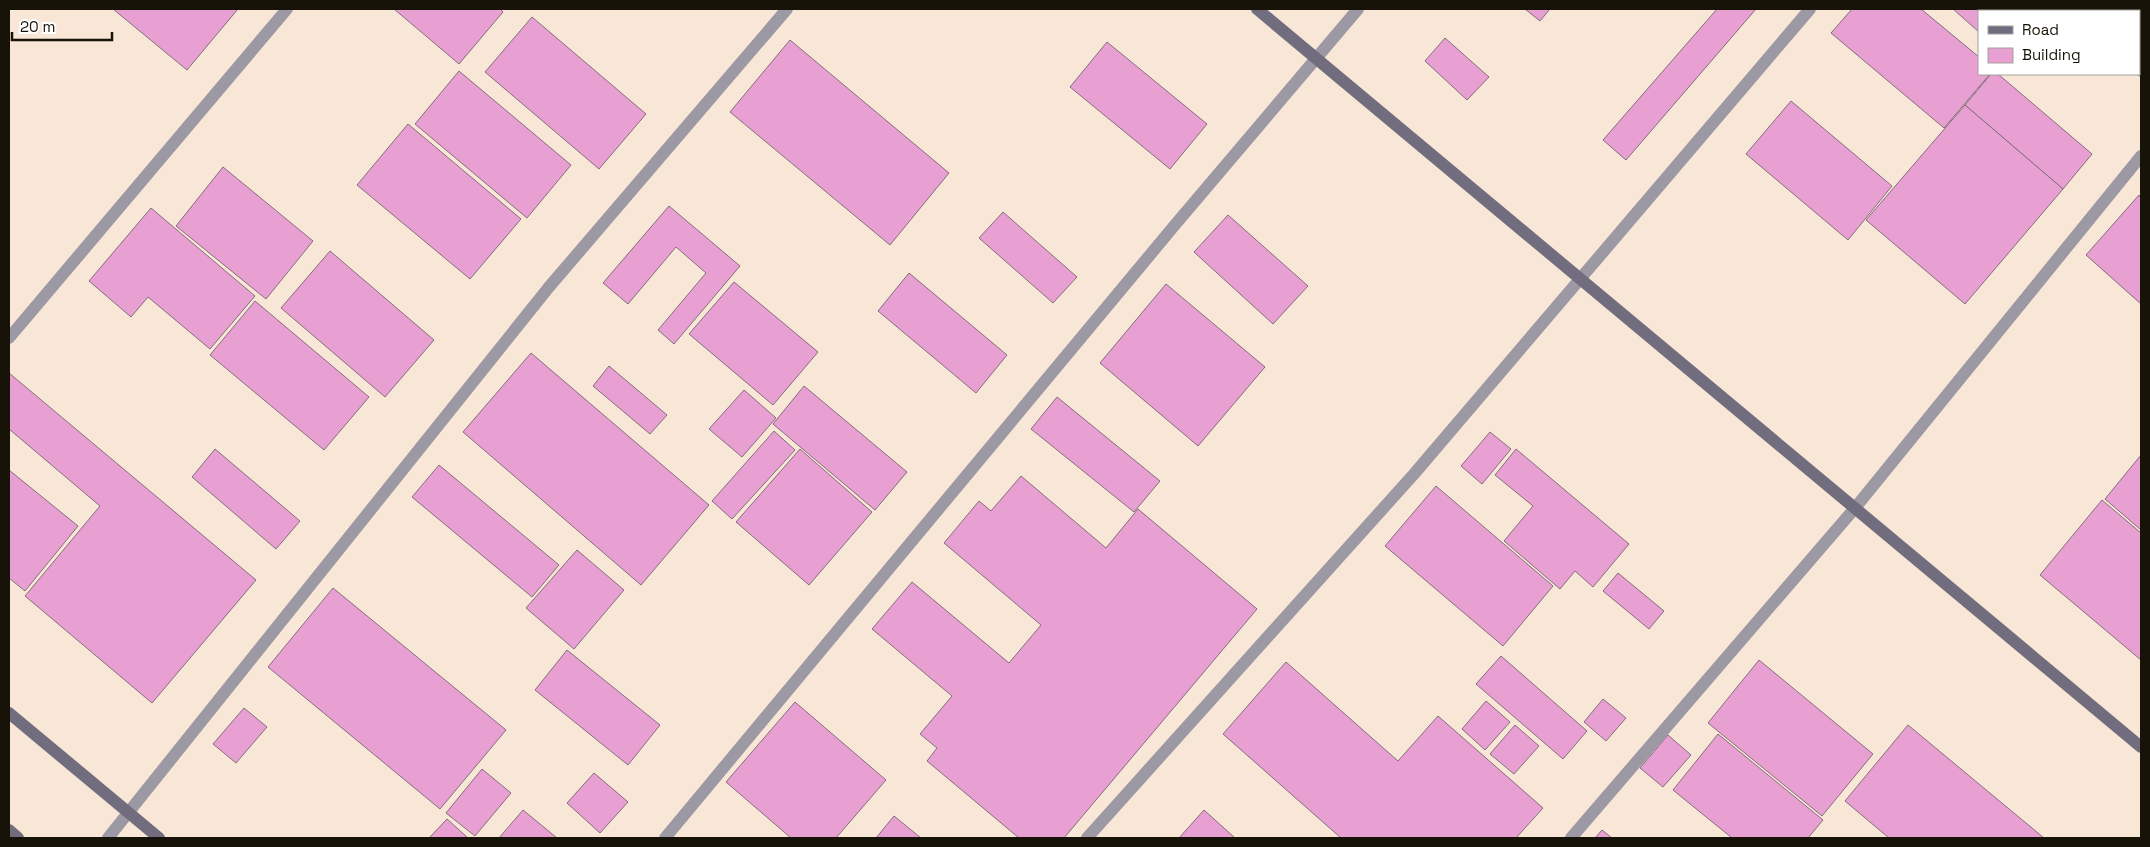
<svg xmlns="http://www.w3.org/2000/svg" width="2150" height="847" font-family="'Space Grotesk',sans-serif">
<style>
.industrial{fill:#f8e7d6;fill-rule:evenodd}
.building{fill:#e8a0d2;stroke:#856d7d}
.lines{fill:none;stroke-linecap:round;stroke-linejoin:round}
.street{stroke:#9c99a4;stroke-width:12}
.secondary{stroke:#726d7e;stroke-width:12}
</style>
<rect width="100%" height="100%" fill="#fef4d8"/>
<path class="industrial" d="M9,9H2141V838H9ZM1979,11H2139V74H1979Z"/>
<g class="building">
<path d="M113,9H238L187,70Z"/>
<path d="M394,9H500L503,12L459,64Z"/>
<path d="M1525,9H1550L1540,21Z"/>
<path d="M1717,9H1756L1626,160L1603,140Z"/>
<path d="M1852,9H1921L1979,57V74H1990L1944,128L1831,33Z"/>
<path d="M1953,9H2023L2021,11H1979V32Z"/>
<path d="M2064,9H2141V77L2137,74H2139V11H2066Z"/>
<path d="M532,17L646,114L599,169L485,72Z"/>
<path d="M1445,38L1489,77L1467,100L1425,61Z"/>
<path d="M790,40L949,173L890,245L730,112Z"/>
<path d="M1107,42L1207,124L1170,169L1070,87Z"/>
<path d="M459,71L571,165L527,218L415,124Z"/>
<path d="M1991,74H1998L2092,154L2063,189L1965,105Z"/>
<path d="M1791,101L1892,186L1848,240L1746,154Z"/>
<path d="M1965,105L2063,189L1965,304L1866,220Z"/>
<path d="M408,124L521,219L470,279L357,185Z"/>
<path d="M223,167L313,241L266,299L176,226Z"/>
<path d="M2139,195L2141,198V304L2086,255Z"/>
<path d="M669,206L740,266L674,344L658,330L706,273L676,247L628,304L603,283Z"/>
<path d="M151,208L255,296L210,349L148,297L131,317L89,281Z"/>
<path d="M1003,212L1077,277L1053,303L979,238Z"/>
<path d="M1228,215L1308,286L1273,324L1194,252Z"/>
<path d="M330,251L434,340L385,397L281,308Z"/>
<path d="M909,273L1007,355L976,393L878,311Z"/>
<path d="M734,282L818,352L773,405L689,334Z"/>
<path d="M1166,284L1265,367L1198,446L1100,363Z"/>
<path d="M255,301L369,397L324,450L210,355Z"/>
<path d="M531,353L709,505L641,585L463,432Z"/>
<path d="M609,366L667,415L650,434L593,386Z"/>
<path d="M9,373L256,580L152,703L25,596L100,506L9,429Z"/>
<path d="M804,386L907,472L875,510L773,424Z"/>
<path d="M744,390L776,418L742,457L709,429Z"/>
<path d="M1057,397L1160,481L1134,512L1031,429Z"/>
<path d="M774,431L795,450L732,519L712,501Z"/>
<path d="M1490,432L1511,449L1482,484L1461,466Z"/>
<path d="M215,449L300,521L276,549L192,477Z"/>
<path d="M800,449L872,512L809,585L736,522Z"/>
<path d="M1516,449L1629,544L1593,587L1575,571L1560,589L1504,541L1533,506L1495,475Z"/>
<path d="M2141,455V530L2105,499Z"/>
<path d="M439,465L559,565L532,597L412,497Z"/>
<path d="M9,470L78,526L25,591L9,578Z"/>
<path d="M1021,476L1106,548L1138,509L1257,609L1064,838H1019L927,761L937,748L920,734L952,696L872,629L912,582L1009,663L1041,625L944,543L979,501L991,511Z"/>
<path d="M1436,486L1553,586L1503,646L1385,546Z"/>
<path d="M2102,500L2141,533V660L2040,575Z"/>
<path d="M577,550L624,590L574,649L526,608Z"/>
<path d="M1618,573L1664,611L1649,629L1603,591Z"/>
<path d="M333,588L506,730L440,809L268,667Z"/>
<path d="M567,650L660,725L628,765L535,690Z"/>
<path d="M1501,656L1587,731L1563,759L1476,684Z"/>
<path d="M1759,660L1873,754L1822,816L1708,723Z"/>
<path d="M1286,662L1398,761L1438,716L1543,808L1516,838H1341L1223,734Z"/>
<path d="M1603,699L1626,718L1606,741L1584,722Z"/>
<path d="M1486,701L1510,722L1485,750L1462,729Z"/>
<path d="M795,702L886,780L836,838H791L726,782Z"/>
<path d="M244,708L267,727L236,763L213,744Z"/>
<path d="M1515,725L1539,746L1514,774L1490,754Z"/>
<path d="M1908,725L2044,838H1889L1845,801Z"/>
<path d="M1718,734L1823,820L1808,838H1732L1673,790Z"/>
<path d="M1668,735L1691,755L1663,787L1640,768Z"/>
<path d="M482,769L511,793L475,836L446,813Z"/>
<path d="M594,773L628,802L600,833L567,803Z"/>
<path d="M523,810L557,838H499Z"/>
<path d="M1204,810L1235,838H1179Z"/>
<path d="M894,816L921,838H876Z"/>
<path d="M447,819L468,838H429Z"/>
<path d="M1602,830L1612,838H1595Z"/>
</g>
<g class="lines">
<g class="street">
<path d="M9,338L287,9"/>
<path d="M108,838L549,287L787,9"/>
<path d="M665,838L1174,226L1358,9"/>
<path d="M1087,838L1414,474L1810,9"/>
<path d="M1571,838L1855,508L2141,156"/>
</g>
<g class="secondary">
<path d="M1257,9L2141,747"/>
<path d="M9,713L159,838"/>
<path d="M9,830L18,838"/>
</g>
</g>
<rect width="2150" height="847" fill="none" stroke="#171309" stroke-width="20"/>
<rect x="1978" y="10" width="162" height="65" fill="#ffffff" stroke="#a2a19d"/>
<rect x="1988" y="26" width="25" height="8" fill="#726d7e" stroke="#a2a19d"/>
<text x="2022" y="35" font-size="15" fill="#171309">Road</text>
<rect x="1988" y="48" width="25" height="15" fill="#e8a0d2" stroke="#a2a19d"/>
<text x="2022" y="60" font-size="15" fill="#171309">Building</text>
<path d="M12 32v8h100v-8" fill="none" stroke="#171309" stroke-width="2.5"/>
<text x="20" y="32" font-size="15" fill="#171309" stroke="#ffffff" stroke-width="4" paint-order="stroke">20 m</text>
</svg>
